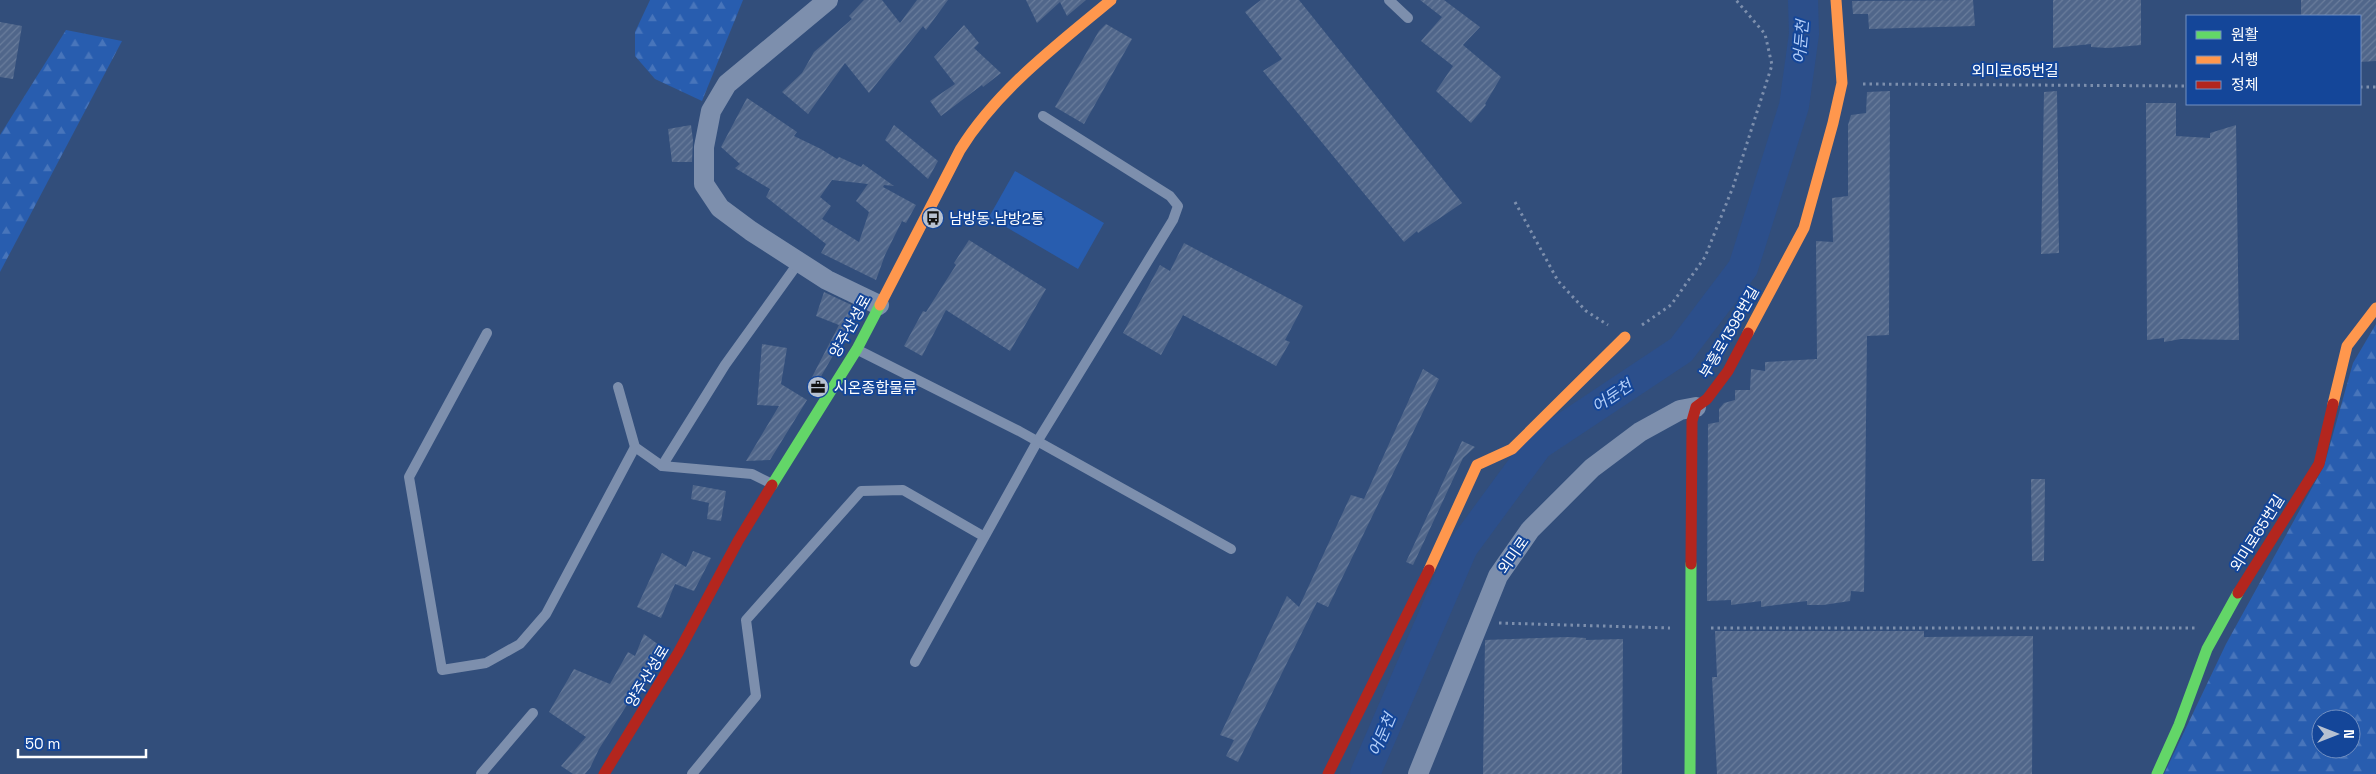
<svg xmlns="http://www.w3.org/2000/svg" width="2376" height="774" font-family="'Space Grotesk','Noto Sans KR',sans-serif">
<style>
.forest{fill:url(#forest-firs);fill-rule:evenodd}
.pitch{fill:#285daf}
.lines{fill:none;stroke-linecap:round;stroke-linejoin:round}
.river{stroke:#2c4f8b;stroke-width:30}
.building{fill:url(#building-hatch);fill-rule:evenodd}
.path{stroke:#7d8fad;stroke-width:3;stroke-dasharray:2.5 4;stroke-linecap:butt}
.lane{stroke:#7d8fad;stroke-width:10}
.street{stroke:#7d8fad;stroke-width:20}
.fast{stroke:#63d668;stroke-width:11}
.slow{stroke:#ff974d;stroke-width:11}
.jam{stroke:#b3261e;stroke-width:11}
.labels{text-anchor:middle;dominant-baseline:central;stroke-width:4;stroke-linejoin:round;paint-order:stroke}
.street-label{font-size:15px;fill:#fff;stroke:#144699}
.poi-label{font-size:15px;fill:#fff;stroke:#144699;text-anchor:start}
.water-label{font-size:16px;font-style:italic;fill:#b4cff9;stroke:#144699}
</style>
<defs>
<pattern id="forest-firs" width="22" height="20" patternUnits="userSpaceOnUse" patternTransform="scale(1.25)"><rect width="22" height="20" fill="#285daf"/><path d="M5 1l3.5 6h-7zM16 11l3.5 6h-7z" fill="#4875bb"/></pattern>
<pattern id="building-hatch" width="6" height="6" patternUnits="userSpaceOnUse" patternTransform="scale(1.25)"><rect width="6" height="6" fill="#50668a"/><path d="M-1 1l2-2M0 6l6-6M5 7l2-2" fill="none" stroke="#6a7d9c"/></pattern>
</defs>
<rect width="100%" height="100%" fill="#324e7b"/>
<g class="forest">
<path d="M650,0H743L702,101L655,79L635,56V32Z"/>
<path d="M66,30L122,41L0,272V135Z"/>
<path d="M2376,324V774H2164L2226,644L2324,466L2353,363ZM2321,719H2351V749H2321Z"/>
</g>
<path class="pitch" d="M1015,171L1104,223L1078,269L989,217Z"/>
<g class="lines">
<path class="river" d="M1365,774L1463,547L1538,445L1681,350L1743,268L1794,106L1804,34L1803,0"/>
</g>
<g class="building">
<path d="M864,0H882L900,23L917,0H948L926,30L923,26L869,93L845,63L808,114L782,92L802,73L814,52L852,19L849,16Z"/>
<path d="M1026,0H1086L1067,16L1060,2L1037,23Z"/>
<path d="M1261,0H1299L1462,203L1418,233L1417,231L1404,242L1263,71L1282,59L1245,12Z"/>
<path d="M1420,0H1444L1480,27L1463,45L1501,77L1485,104L1486,105L1471,123L1436,91L1453,66L1421,41L1442,17Z"/>
<path d="M1973,0L1975,26L1869,29L1868,14H1853L1852,1Z"/>
<path d="M2053,0H2141V45L2108,48L2091,47V44L2053,48Z"/>
<path d="M2301,0H2376V61L2360,62V16H2301Z"/>
<path d="M0,22L22,26L13,79L0,77Z"/>
<path d="M1106,24L1132,39L1084,124L1055,107L1099,31Z"/>
<path d="M964,25L979,43L974,48L1001,73L983,87L982,85L941,116L930,101L955,84L934,57Z"/>
<path d="M1890,91L1889,335L1867,336L1864,592L1851,591L1850,601L1823,605H1807V601L1761,607V601L1731,605V600L1707,601L1708,424L1719,422V409L1724,403L1735,400V390H1750L1751,369L1765,371V362L1817,359L1816,241L1833,242L1832,198L1848,196V125L1851,115L1866,113L1867,92Z"/>
<path d="M2057,91L2059,253L2041,254L2044,92Z"/>
<path d="M747,98L797,132L794,136L821,149L837,159L839,157L861,167L863,164L894,186L884,185L883,187L916,205L906,223L902,221L885,255L876,280L821,253L826,244L766,197L770,189L735,168L740,164L721,147ZM832,180L868,184L856,201L869,212L859,242L822,219L831,206L820,197Z"/>
<path d="M2146,103H2176V136L2210,138V133L2236,125L2239,340L2181,339L2164,342V338L2147,340Z"/>
<path d="M691,125L693,140L692,162H672L668,129Z"/>
<path d="M894,125L938,161L928,179L885,140Z"/>
<path d="M969,240L1046,289L1010,351L946,310L922,356L904,346L923,311L926,312L956,265L954,263Z"/>
<path d="M1184,243L1303,306L1285,340L1290,342L1276,366L1183,315L1161,355L1123,333L1160,265L1170,271Z"/>
<path d="M824,292L860,309L816,385L811,379L839,325L816,316Z"/>
<path d="M762,344L787,348L781,384L807,400L770,460L746,461L779,406L757,405Z"/>
<path d="M1423,369L1439,379L1328,607L1317,602L1238,762L1226,756L1234,740L1220,735L1287,596L1299,607L1351,495L1364,499Z"/>
<path d="M1462,441L1475,447L1463,458L1413,565L1406,562Z"/>
<path d="M2031,479H2045L2044,561H2032Z"/>
<path d="M693,485L726,491L721,521L707,519L709,503L691,499Z"/>
<path d="M693,551L711,558L694,591L675,584L661,618L637,607L662,553L686,567Z"/>
<path d="M1715,631H1924V637L2033,636L2032,774H1717L1712,677H1717Z"/>
<path d="M644,634L663,648L599,749L590,768L585,774H573L561,766L586,737L549,712L574,669L610,684L628,652L635,656Z"/>
<path d="M1569,637L1586,638V640L1623,639L1622,774H1483L1485,640Z"/>
</g>
<g class="lines">
<g class="path">
<path d="M1863,84L2187,86"/>
<path d="M2360,87H2376"/>
<path d="M1515,202L1558,281L1586,311L1608,325"/>
<path d="M1642,325L1671,305L1705,257L1733,187L1772,65L1765,34L1736,0"/>
<path d="M1499,623L1670,628"/>
<path d="M1711,628H2195"/>
</g>
<g class="lane">
<path d="M1389,0L1408,18"/>
<path d="M487,333L409,477L442,670L486,663L520,644L546,614L635,447"/>
<path d="M858,350L1019,431L1231,549"/>
<path d="M618,387L635,447L662,466"/>
<path d="M772,484L752,474L662,466L725,365L799,262"/>
<path d="M915,662L1037,442L1173,220L1178,206L1170,196L1043,116"/>
<path d="M481,774L533,713"/>
<path d="M692,774L756,696L746,620L861,491L903,490L983,536"/>
</g>
<g class="street">
<path d="M828,0L727,84L711,111L704,147V184L720,208L751,231L827,280L879,305"/>
<path d="M1418,774L1498,576L1530,530L1592,468L1640,432L1680,410L1696,407"/>
</g>
<g class="fast">
<path d="M772,485L857,349L880,305"/>
<path d="M1690,774L1691,564"/>
<path d="M2157,774L2179,725L2207,649L2238,593"/>
</g>
<g class="slow">
<path d="M880,305L960,150C998,89 1057,45 1111,0"/>
<path d="M1748,333L1804,228L1833,123L1842,83L1836,0"/>
<path d="M2333,404L2347,346L2376,308"/>
<path d="M1429,570L1477,465L1512,449L1625,337"/>
</g>
<g class="jam">
<path d="M1691,564L1692,421L1696,407L1707,399L1728,371L1748,333"/>
<path d="M2238,593L2319,464L2333,404"/>
<path d="M604,774L678,653L738,541L772,485"/>
<path d="M1328,774L1429,570"/>
</g>
</g>
<defs>
<g id="bus-disc" transform="scale(1.125)"><circle r="9.5" fill="#b7c1d1" stroke="#144699"/><path d="M-5-6H5V4H4V6H2V4H-2V6H-4V4H-5ZM-3.5-4V0h7V-4ZM-3.5 1.2v1.5H-2V1.2ZM2 1.2v1.5H3.5V1.2Z" fill="#111"/></g>
<g id="office-disc" transform="scale(1.125)"><circle r="9.5" fill="#b7c1d1" stroke="#144699"/><path d="M-6-3h4V-5.5h4V-3h4V5H-6ZM-1-4.5V-3h2v-1.5ZM-6 0V1H6V0Z" fill="#111"/></g>
</defs>
<g fill-rule="evenodd">
<use href="#bus-disc" x="933" y="218"/>
<use href="#office-disc" x="818" y="387"/>
</g>
<g class="labels">
<g class="street-label">
<text x="2015" y="70">외미로65번길</text>
<text transform="translate(850 326) rotate(-61)">양주산성로</text>
<text transform="translate(1729 332) rotate(-60)">부흥로1398번길</text>
<text transform="translate(2257 533) rotate(-58)">외미로65번길</text>
<text transform="translate(1513 555) rotate(-55)">외미로</text>
<text transform="translate(647 676) rotate(-59)">양주산성로</text>
</g>
<g class="poi-label">
<text x="949" y="218">남방동.남방2통</text>
<text x="834" y="387">시온종합물류</text>
</g>
<g class="water-label">
<text transform="translate(1801 42) rotate(-85)">어둔천</text>
<text transform="translate(1612 396) rotate(-34)">어둔천</text>
<text transform="translate(1382 735) rotate(-67)">어둔천</text>
</g>
</g>
<rect x="2186" y="15" width="175" height="90" fill="#144699" stroke="#7290c2"/>
<rect x="2196" y="31" width="25" height="8" fill="#63d668" stroke="#7290c2"/>
<text x="2231" y="40" font-size="15" fill="#ffffff">원활</text>
<rect x="2196" y="56" width="25" height="8" fill="#ff974d" stroke="#7290c2"/>
<text x="2231" y="65" font-size="15" fill="#ffffff">서행</text>
<rect x="2196" y="81" width="25" height="8" fill="#b3261e" stroke="#7290c2"/>
<text x="2231" y="90" font-size="15" fill="#ffffff">정체</text>
<g transform="translate(2336 734) rotate(90)"><circle r="24" fill="#144699" stroke="#7290c2"/>
<path d="M0-4L9 19L0 12L-9 19Z" fill="#b7c1d1"/>
<text y="-8" font-size="14" font-weight="bold" text-anchor="middle" fill="#ffffff">N</text>
</g>
<path d="M18 749v8h128v-8" fill="none" stroke="#ffffff" stroke-width="2.5"/>
<text x="25" y="749" font-size="15" fill="#ffffff" stroke="#144699" stroke-width="4" paint-order="stroke">50 m</text>
</svg>
